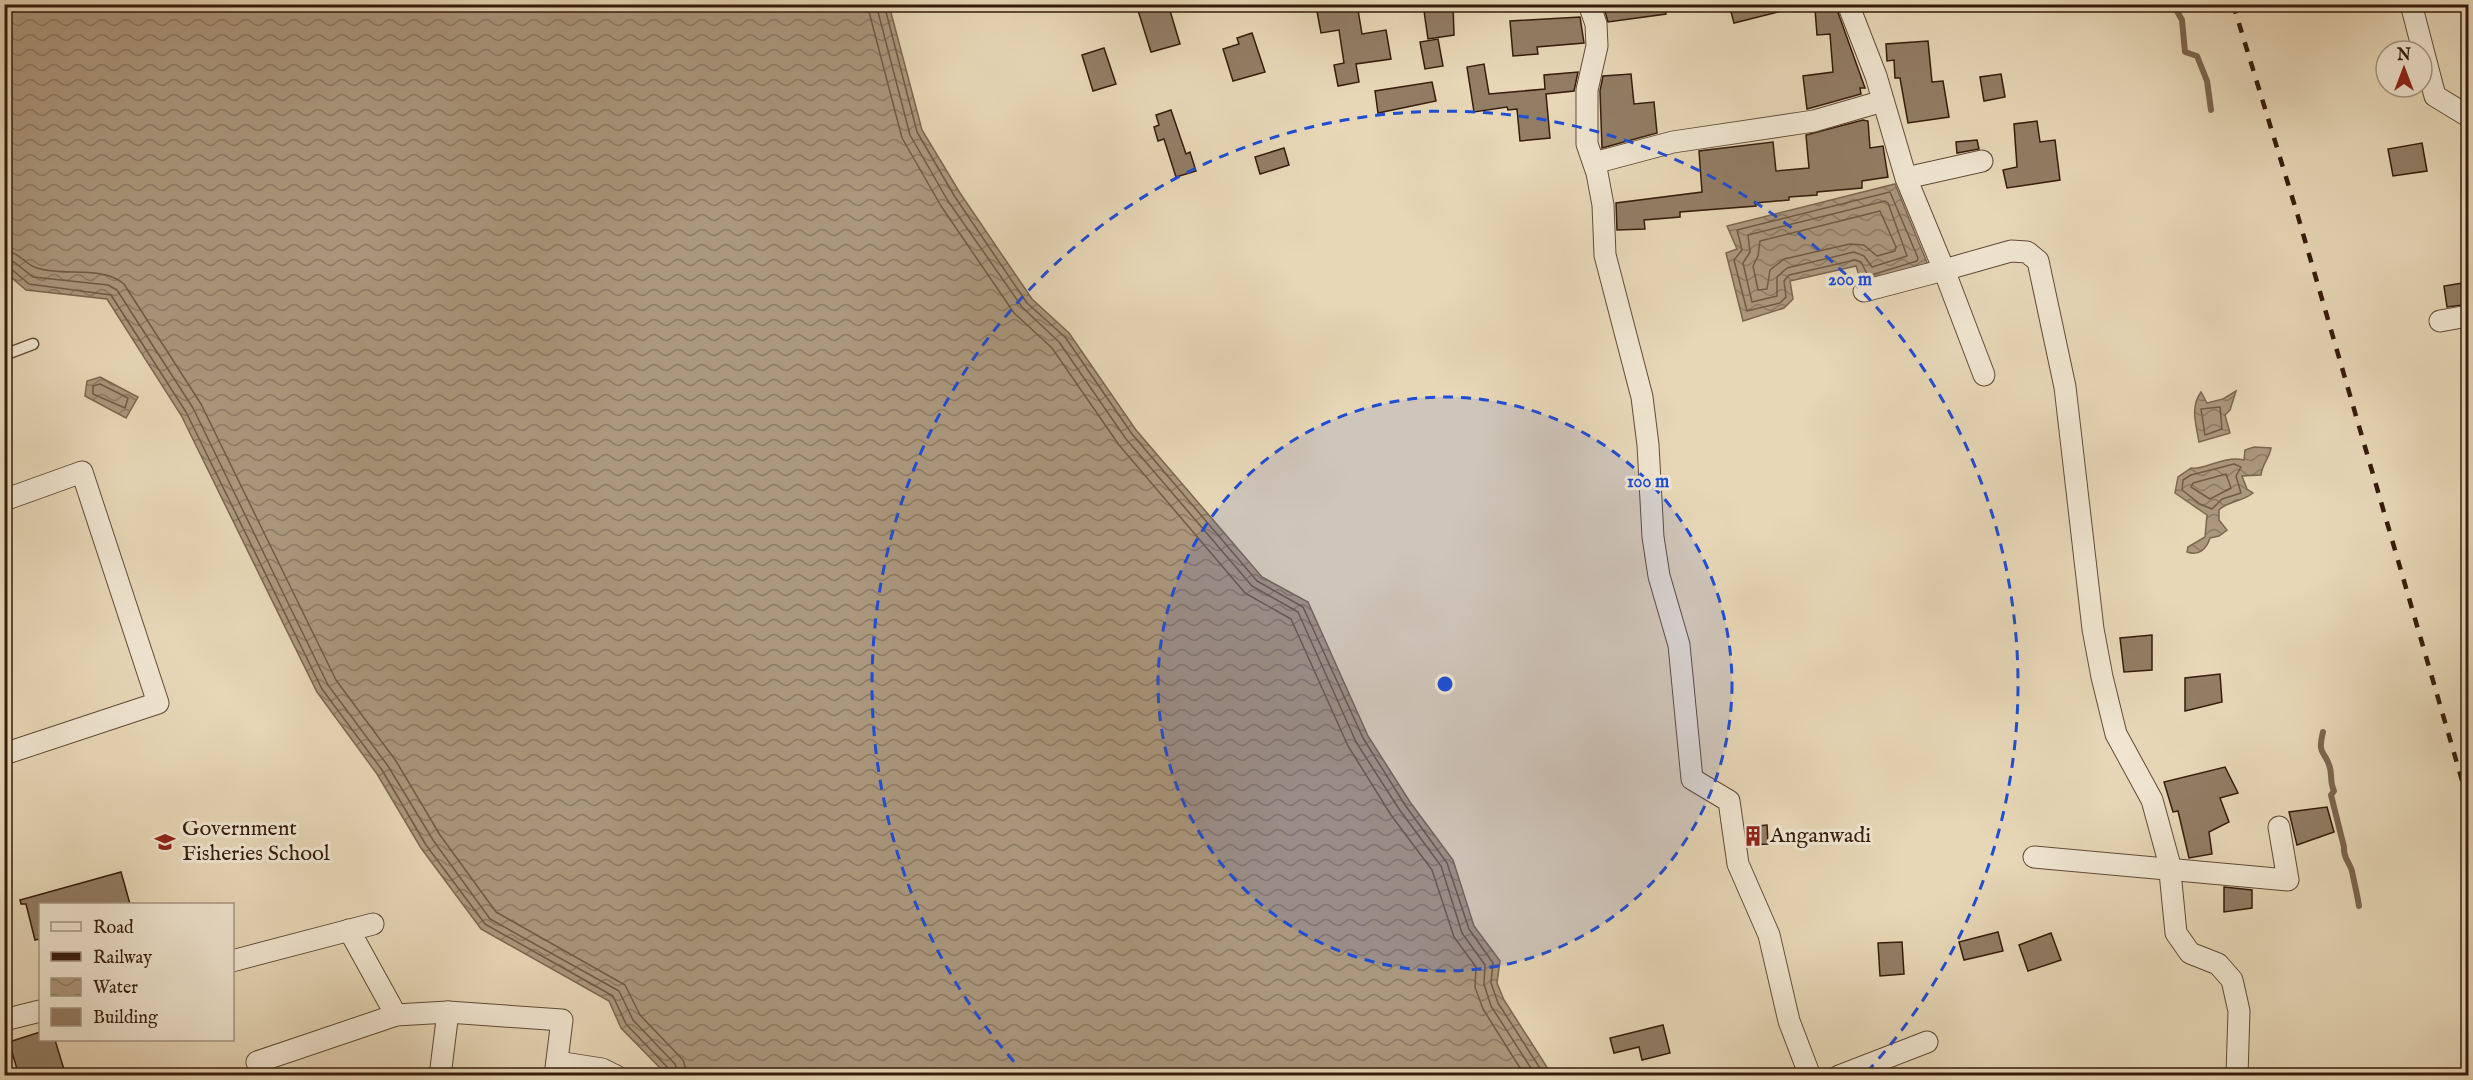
<svg xmlns="http://www.w3.org/2000/svg" width="2473" height="1080" font-family="'IM FELL English',serif">
<style>
.water{fill:url(#water-waves);stroke:#7c6650;stroke-width:1.5}
.lines{fill:none;stroke-linecap:round;stroke-linejoin:round}
.shore{stroke:#705a44;stroke-width:1.5}
.stream{stroke:#7c6650;stroke-width:6}
.building{fill:#927d65;stroke:#361c0c;stroke-width:1.5}
.lane-casing{stroke:#624b37;stroke-width:13}
.street-casing{stroke:#624b37;stroke-width:23}
.lane{stroke:#efe5d0;stroke-width:10}
.street{stroke:#efe5d0;stroke-width:21}
.rail{stroke:#361c0c;stroke-width:4.5;stroke-dasharray:10 10;stroke-linecap:butt}
.ring{fill:none;stroke:#1d4ed8;stroke-width:3;stroke-dasharray:10 8}
.labels{text-anchor:middle;dominant-baseline:central;stroke-width:6;stroke-linejoin:round;paint-order:stroke}
.poi-label{font-size:22px;fill:#361c0c;stroke:#efe5d0;text-anchor:start}
.centre{fill:#1d4ed8;stroke:#efe5d0;stroke-width:3}
.ring-label{font-size:18px;text-anchor:middle;font-weight:bold;fill:#1d4ed8;stroke:#efe5d0;stroke-width:6;stroke-linejoin:round;paint-order:stroke}
</style>
<defs>
<pattern id="water-waves" width="16" height="10" patternUnits="userSpaceOnUse" patternTransform="scale(1.5)"><rect width="16" height="10" fill="#ab977d"/><path d="M0 5q4-4 8 0t8 0" fill="none" stroke="#8c7a65"/></pattern>
</defs>
<rect width="100%" height="100%" fill="#e7d7b7"/>
<filter id="stains"><feTurbulence type="fractalNoise" baseFrequency=".00333" numOctaves="4"/><feColorMatrix values="0 0 0 0 .2 0 0 0 0 .09 0 0 0 0 .02 0 0 0 .5 -.17"/></filter>
<radialGradient id="worn" r=".72"><stop offset=".6" stop-color="#630" stop-opacity="0"/><stop offset="1" stop-color="#630" stop-opacity=".3"/></radialGradient>
<g class="water">
<path d="M4,5H889L922,130L960,193L1032,299L1069,333L1136,430L1262,577L1308,602L1368,736L1410,802L1453,860L1474,926L1500,961L1497,983L1504,1000L1552,1075H667L621,1028L609,1001L481,929L421,848L377,774L317,692L181,415L107,299L26,290L5,272Z"/>
<path d="M1895,184L1928,265L1862,284L1856,266L1790,281L1793,299L1784,308L1743,321L1726,253L1737,249L1727,226Z"/>
<path d="M100,377L138,397L126,418L85,396L87,381Z"/>
<path d="M2236,391L2230,410L2225,415L2230,433L2199,442C2196,424 2190,407 2201,392L2207,403L2223,399Z"/>
<path d="M2254,447L2271,448C2269,459 2262,464 2261,475L2242,476L2247,489L2253,493C2242,502 2228,501 2219,510V520L2227,530L2219,536L2210,538C2206,550 2199,556 2187,552L2188,547L2205,537L2207,515L2175,493L2178,477L2191,468C2203,471 2223,455 2244,460L2245,450Z"/>
</g>
<g class="lines">
<g class="shore">
<path d="M867,4L902,138L941,206L1014,313L1052,348L1119,445L1245,593L1291,619L1348,746L1391,815L1432,870L1454,937L1476,967L1475,987L1483,1009L1525,1076"/>
<path d="M876,4L910,135L948,201L1022,307L1059,342L1126,439L1252,586L1298,612L1356,742L1399,809L1441,866L1462,933L1485,965L1484,984L1491,1006L1536,1076"/>
<path d="M884,4L917,132L955,197L1027,303L1065,337L1132,434L1257,581L1303,607L1363,738L1405,805L1447,863L1469,929L1493,963L1491,983L1498,1003L1545,1076"/>
<path d="M1890,192L1918,258L1917,261L1868,276L1861,262L1855,260L1789,275L1784,281L1786,297L1780,303L1747,311L1734,260L1742,250L1737,230Z"/>
<path d="M1885,201L1888,203L1907,256L1872,267L1864,256L1854,252L1787,268L1777,277V296L1752,302L1743,263L1750,252L1748,235Z"/>
<path d="M1880,211L1896,247L1895,251L1877,256L1864,245L1850,244L1784,259L1770,270L1767,289L1758,290L1753,266L1758,256L1760,241Z"/>
<path d="M4,251C20,252 24,264 37,268C63,277 103,265 124,284L201,404L336,680L396,761L440,835L496,912L625,985L640,1015L683,1060L688,1076"/>
<path d="M4,260L14,262L33,277L108,285L117,290L193,408L328,685L388,766L433,840L490,919L619,991L633,1020L675,1064L679,1076"/>
<path d="M4,268H10L29,284L111,295L186,412L322,689L382,770L426,845L485,924L613,996L626,1024L669,1069L671,1076"/>
<path d="M100,384L128,398L125,408L93,394V386Z"/>
<path d="M2220,407L2222,429L2205,435L2201,409Z"/>
<path d="M2234,464L2241,467L2236,476L2241,493L2222,499L2212,509L2200,504L2182,490L2183,480L2191,475Z"/>
<path d="M2226,474L2231,488L2210,499L2191,487L2193,483Z"/>
</g>
<g class="stream">
<path d="M2173,4L2182,20L2185,52L2197,56L2207,81L2211,110"/>
<path d="M2323,732C2317,757 2325,749 2330,768C2332,776 2330,783 2334,791L2331,795L2344,847C2343,858 2349,861 2352,871C2354,882 2357,893 2359,906"/>
</g>
</g>
<g class="building">
<path d="M1136,4H1168L1180,44L1151,52Z"/>
<path d="M1327,4H1357L1362,34L1386,30L1391,59L1356,64L1359,82L1338,86L1334,65L1344,63L1339,30L1321,33L1316,6Z"/>
<path d="M1423,4H1453L1454,35L1428,39Z"/>
<path d="M1603,4H1665L1666,14L1608,22Z"/>
<path d="M1743,4H1785L1786,10L1734,23L1730,8Z"/>
<path d="M1836,7L1865,88H1860L1861,94L1807,109L1803,76L1833,72L1830,34L1817,35L1815,9Z"/>
<path d="M1580,17L1584,43L1537,47L1538,54L1513,56L1510,21Z"/>
<path d="M1252,33L1265,72L1233,81L1223,49L1239,44L1237,38Z"/>
<path d="M1438,39L1443,66L1425,69L1420,42Z"/>
<path d="M1928,41L1932,82L1943,81L1949,117L1908,123L1900,78H1895L1894,60L1887,61L1886,44Z"/>
<path d="M1104,48L1116,84L1093,91L1082,55Z"/>
<path d="M1484,64L1489,94L1545,89L1544,75L1578,72L1574,91L1546,94L1550,138L1520,141L1517,109L1508,110L1507,107L1474,112L1467,67Z"/>
<path d="M1631,74L1634,104L1654,102L1657,133L1602,148L1600,91L1603,76Z"/>
<path d="M2001,74L2005,97L1984,101L1980,77Z"/>
<path d="M1432,82L1436,101L1378,113L1375,91Z"/>
<path d="M1171,110L1186,154L1190,152L1196,171L1176,177L1164,139L1158,141L1154,127L1159,125L1156,115Z"/>
<path d="M1863,120L1868,121L1870,148L1883,146L1888,177L1862,181V188L1817,192V195L1789,197V200L1755,203L1756,206L1680,212V217L1644,220L1645,229L1617,230L1616,203L1702,192L1699,151L1773,142L1776,171L1809,168L1806,135Z"/>
<path d="M2037,121L2040,142L2055,140L2060,180L2007,188L2003,170L2017,167L2014,124Z"/>
<path d="M1977,140L1979,149L1957,153L1956,142Z"/>
<path d="M2422,143L2427,171L2393,176L2388,149Z"/>
<path d="M1284,148L1289,165L1260,174L1255,157Z"/>
<path d="M2469,282V304L2447,307L2444,286Z"/>
<path d="M2152,635V670L2124,672L2120,638Z"/>
<path d="M2220,674L2222,702L2185,711V678Z"/>
<path d="M2225,767L2238,793L2220,798L2229,822L2209,832L2212,854L2189,858L2178,811L2173,812L2164,782Z"/>
<path d="M2327,807L2334,832L2297,845L2289,812Z"/>
<path d="M1767,825L1768,844L1748,845L1746,827Z"/>
<path d="M121,872L130,904H40V939L35,940L26,904H21L20,900Z"/>
<path d="M2224,887L2252,890V908L2224,912Z"/>
<path d="M1998,932L2003,951L1964,960L1959,942Z"/>
<path d="M2051,933L2061,960L2028,971L2019,945Z"/>
<path d="M1902,942L1904,974L1880,976L1878,943Z"/>
<path d="M1663,1025L1670,1053L1642,1060L1639,1047L1614,1053L1610,1038Z"/>
<path d="M40,1032V1040H55L66,1076H19L9,1042Z"/>
</g>
<g class="lines">
<g class="lane-casing">
<path id="lane" d="M4,355L33,344"/>
</g>
<g class="street-casing">
<g id="street">
<path d="M1589,4L1596,24L1597,46L1587,90V144L1597,173L1603,205L1605,255L1642,397L1648,445L1653,537L1659,576L1679,645L1692,779L1729,801L1738,864L1769,935L1789,1021L1810,1076"/>
<path d="M1848,4L1876,76L1906,178L1944,270L2011,251L2027,252L2038,261L2065,387L2093,629L2102,677L2116,734L2152,800L2169,862L2176,933L2190,953L2218,964L2232,980L2239,1011L2237,1076"/>
<path d="M2411,4L2435,96L2468,116"/>
<path d="M1594,163L1673,142L1814,121L1883,101"/>
<path d="M1906,178L1982,161"/>
<path d="M1864,291L1944,270L1984,375"/>
<path d="M2440,321L2468,316"/>
<path d="M4,500L82,472L158,703L4,754"/>
<path d="M2034,857L2288,880L2279,827"/>
<path d="M349,930L396,1015"/>
<path d="M232,961L373,924"/>
<path d="M4,1020L40,1011"/>
<path d="M557,1062L602,1069L616,1076"/>
<path d="M262,1076L257,1062L396,1015L448,1012L562,1020L555,1076"/>
<path d="M440,1076L448,1012"/>
<path d="M1839,1076L1927,1042"/>
</g>
</g>
<use href="#lane" class="lane"/>
<use href="#street" class="street"/>
<path class="rail" d="M2233,4L2297,213L2468,801"/>
</g>
<circle cx="1445" cy="684" r="287" fill="#1d4ed8" fill-opacity=".12"/>
<g class="ring">
<circle cx="1445" cy="684" r="287"/>
<path d="M1026 1075A573 573 0 1 1 1864 1075"/>
</g>
<defs>
<g id="building-bare" transform="scale(1.62)"><path d="M-4-6H4V6H1V3H-1V6H-4ZM-2.5-4.3h1.7v1.8h-1.7ZM.8-4.3h1.7v1.8H.8ZM-2.5-1h1.7V.8h-1.7ZM.8-1h1.7V.8H.8Z" fill="#8f2418" stroke="#efe5d0" stroke-width="2.5" paint-order="stroke"/></g>
<g id="school-bare" transform="scale(1.62)"><path d="M0-5L7-2L0 1L-7-2ZM-4 1L0 2.5L4 1V4Q0 6-4 4Z" fill="#8f2418" stroke="#efe5d0" stroke-width="2.5" paint-order="stroke"/></g>
</defs>
<g fill-rule="evenodd">
<use href="#building-bare" x="1753" y="836"/>
<use href="#school-bare" x="165" y="842"/>
</g>
<g class="labels">
<g class="poi-label">
<text x="182" y="829">Government<tspan x="182" dy="25">Fisheries School</tspan></text>
<text x="1770" y="836">Anganwadi</text>
</g>
</g>
<circle cx="1445" cy="684" r="9" class="centre"/>
<g class="ring-label">
<text x="1850" y="285">200 m</text>
<text x="1648" y="487">100 m</text>
</g>
<rect width="2473" height="1080" fill="none" stroke="#e7d7b7" stroke-width="24"/>
<rect x="6" y="6" width="2461" height="1068" fill="none" stroke="#361c0c" stroke-width="3"/>
<rect x="12" y="12" width="2449" height="1056" fill="none" stroke="#361c0c" stroke-width="1.5"/>
<rect x="39" y="903" width="195" height="138" fill="#efe5d0" stroke="#a59582" stroke-width="1.5"/>
<rect x="51" y="922" width="30" height="9" fill="#efe5d0" stroke="#a59582" stroke-width="1.5"/>
<text x="93" y="933" font-size="18" fill="#361c0c">Road</text>
<rect x="51" y="952" width="30" height="9" fill="#361c0c" stroke="#a59582" stroke-width="1.5"/>
<text x="93" y="963" font-size="18" fill="#361c0c">Railway</text>
<rect x="51" y="978" width="30" height="18" fill="url(#water-waves)" stroke="#a59582" stroke-width="1.5"/>
<text x="93" y="993" font-size="18" fill="#361c0c">Water</text>
<rect x="51" y="1008" width="30" height="18" fill="#927d65" stroke="#a59582" stroke-width="1.5"/>
<text x="93" y="1023" font-size="18" fill="#361c0c">Building</text>
<g transform="translate(2404 69)"><circle r="28" fill="#efe5d0" stroke="#a59582" stroke-width="1.5"/>
<path d="M0-4.5L10 22L0 15L-10 22Z" fill="#8f2418"/>
<text y="-9" font-size="16" font-weight="bold" text-anchor="middle" fill="#361c0c">N</text>
</g>
<rect width="100%" height="100%" filter="url(#stains)"/>
<rect width="100%" height="100%" fill="url(#worn)"/>
</svg>
